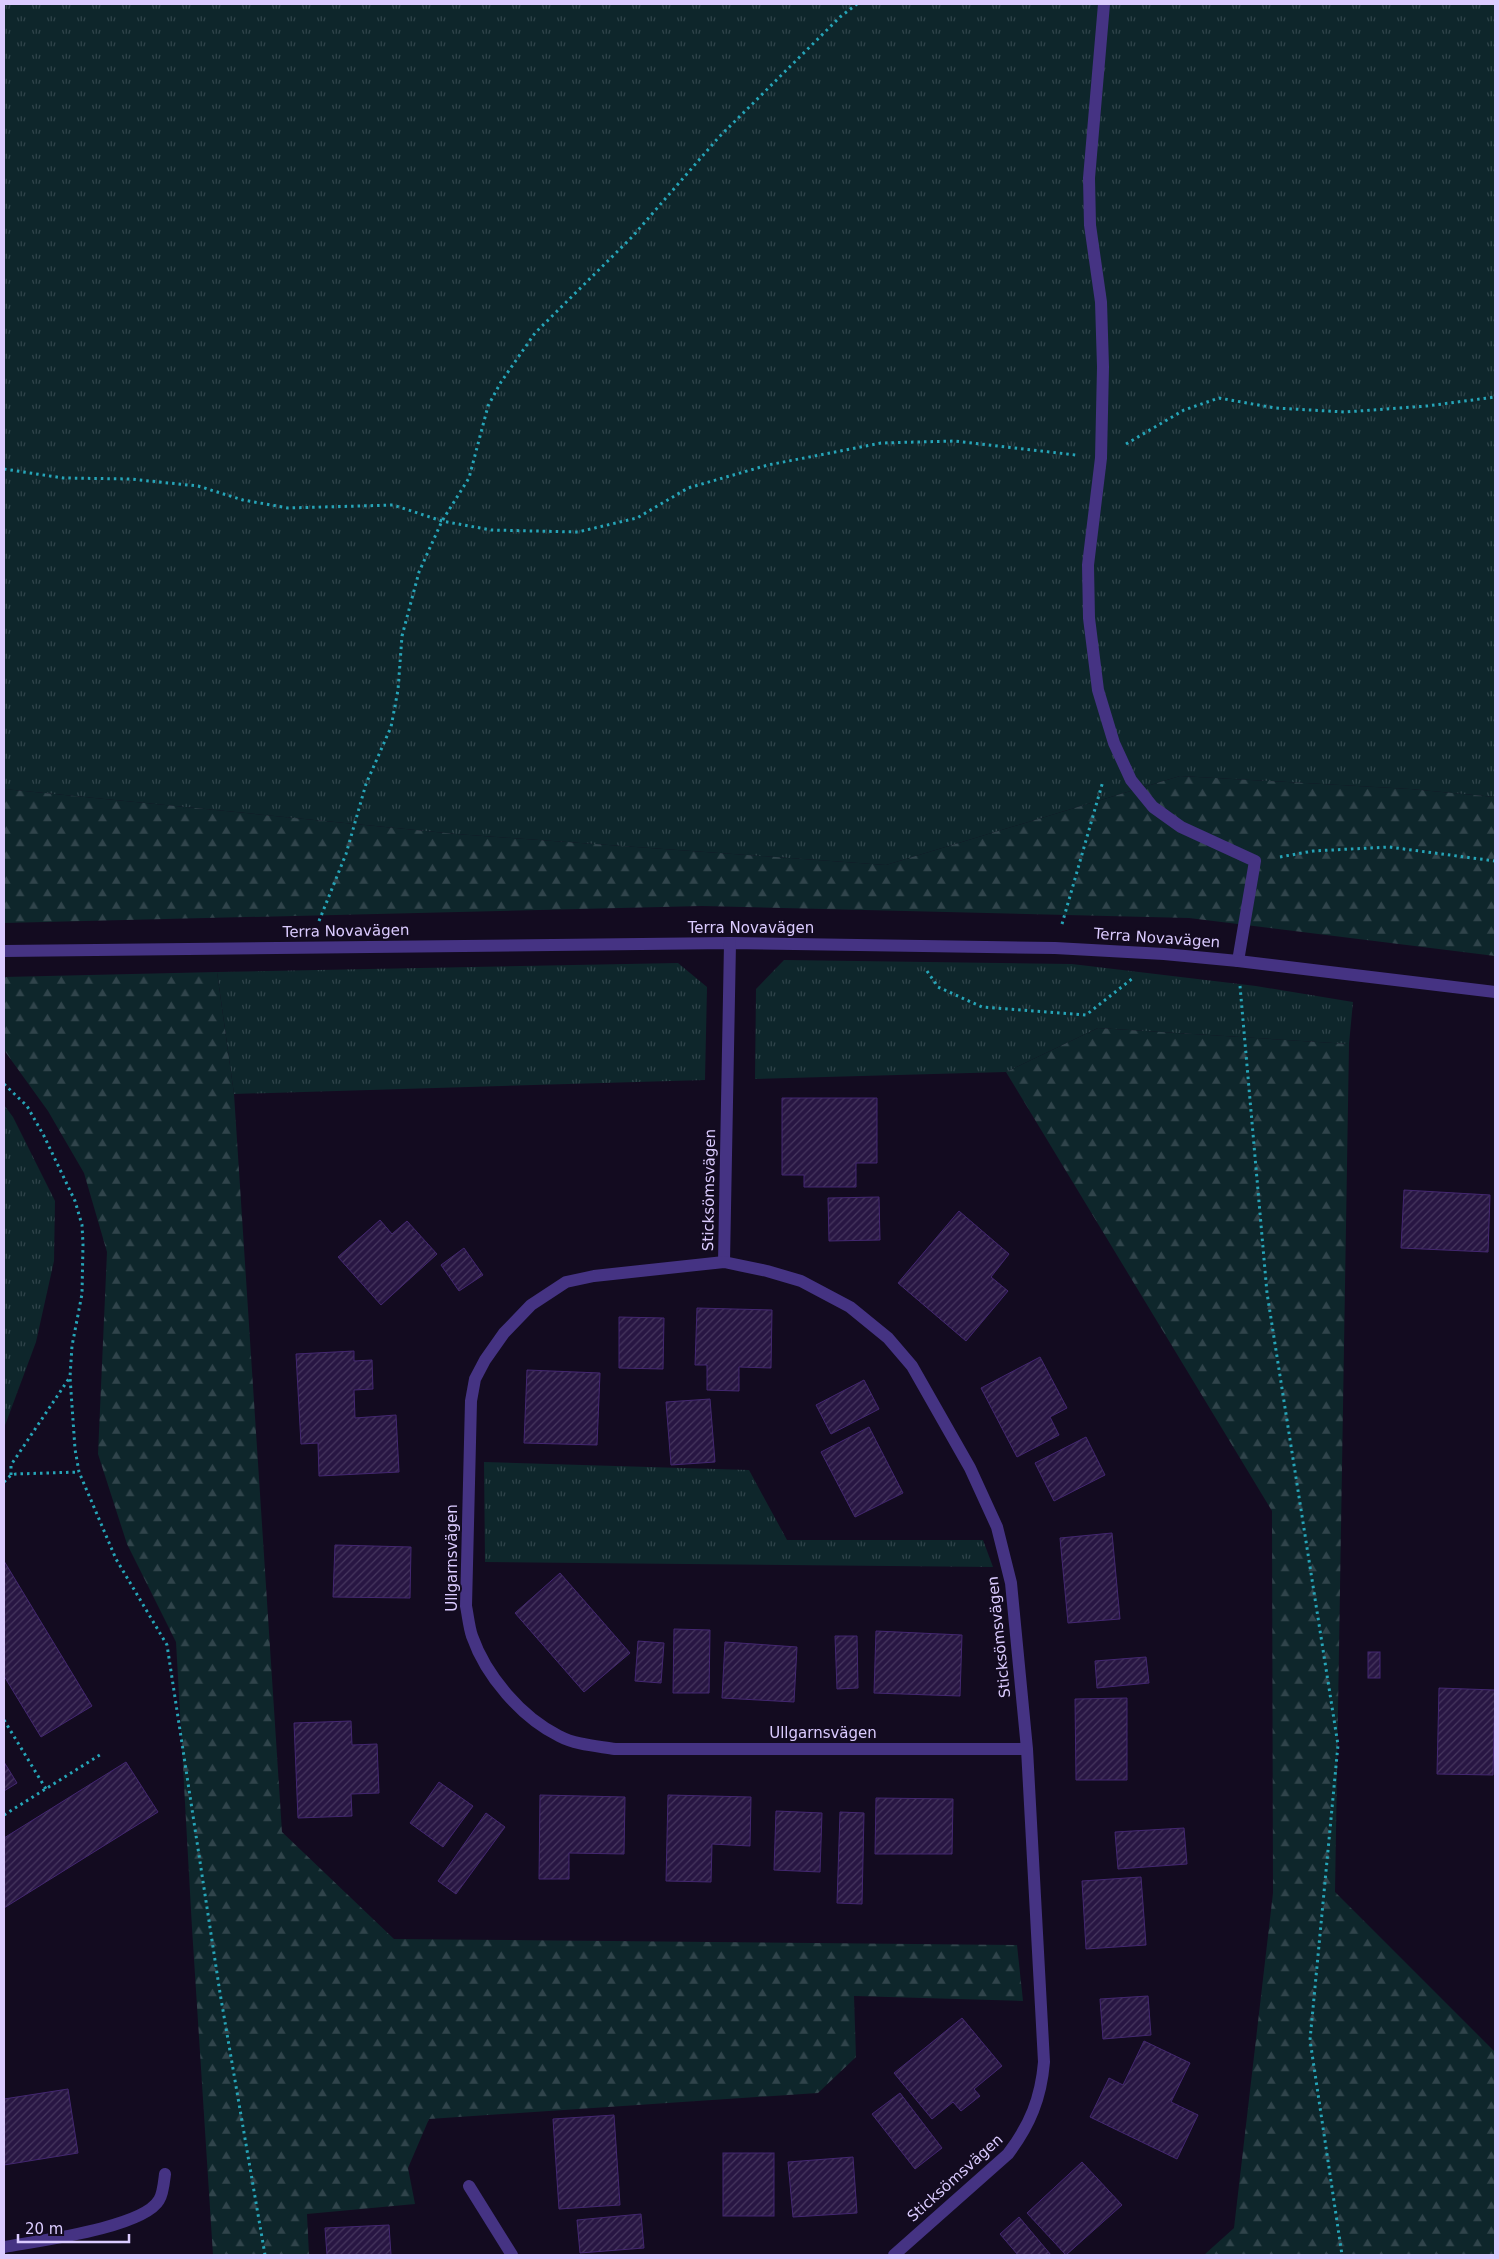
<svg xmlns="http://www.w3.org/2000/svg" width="1499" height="2259" font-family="'DejaVu Sans',sans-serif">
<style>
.grass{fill:url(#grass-tufts)}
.forest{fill:url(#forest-firs)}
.building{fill:url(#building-hatch);stroke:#432770}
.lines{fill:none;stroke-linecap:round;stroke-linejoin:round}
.path{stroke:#26a5b8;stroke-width:3;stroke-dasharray:2.5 4;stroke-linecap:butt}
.street{stroke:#453383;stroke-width:12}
.labels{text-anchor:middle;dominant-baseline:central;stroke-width:4;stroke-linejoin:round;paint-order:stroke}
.street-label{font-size:15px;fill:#dbcbff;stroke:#130b20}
</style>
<defs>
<pattern id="grass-tufts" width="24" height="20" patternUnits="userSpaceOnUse" patternTransform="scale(1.25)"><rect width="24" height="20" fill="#0e262b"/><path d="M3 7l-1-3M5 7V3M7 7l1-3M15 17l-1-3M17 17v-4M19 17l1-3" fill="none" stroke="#30444b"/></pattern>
<pattern id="forest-firs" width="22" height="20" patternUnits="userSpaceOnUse" patternTransform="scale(1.25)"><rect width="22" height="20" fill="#0e262b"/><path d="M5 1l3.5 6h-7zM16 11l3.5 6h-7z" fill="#30444b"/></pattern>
<pattern id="building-hatch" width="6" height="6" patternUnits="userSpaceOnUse" patternTransform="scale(1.25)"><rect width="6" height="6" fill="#281643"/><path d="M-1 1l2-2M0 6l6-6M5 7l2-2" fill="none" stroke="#47375f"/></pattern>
</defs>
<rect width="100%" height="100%" fill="#130b20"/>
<g class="grass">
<path d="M4,4H1495V797L1410,789L1180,776L886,865L456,834L4,789Z"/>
<path d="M784,960L1072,964L1256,986L1353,1002L1349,1044L1098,1028L1006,1072L755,1079L756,989Z"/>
<path d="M678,963L707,987L705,1080L234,1094L217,972Z"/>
<path d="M4,1105L13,1117L55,1201L54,1261L36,1342L4,1428Z"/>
<path d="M484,1462L749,1470L787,1540H983L993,1567L485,1562Z"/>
</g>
<g class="forest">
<path d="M1180,776L1410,789L1495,797V956L1189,918L702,906L4,923V789L456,834L886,865Z"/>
<path d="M217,972L234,1094L282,1832L394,1939L1017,1945L1023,2001L854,1996L856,2057L818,2093L429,2119L408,2168L415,2204L307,2214L309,2255H213L192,1928L176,1642L127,1544L98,1454L107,1252L84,1173L48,1111L4,1050V977Z"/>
<path d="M1098,1028L1349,1044L1335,1892L1495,2052V2255H1204L1234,2228L1273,1893L1272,1511L1006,1072Z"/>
</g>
<g class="building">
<path d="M782,1098H877V1163H856V1187H804V1175H782Z"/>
<path d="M1404,1190L1490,1195L1488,1252L1401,1248Z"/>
<path d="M879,1197L880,1240L829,1241L828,1198Z"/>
<path d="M959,1211L1009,1254L991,1277L1008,1291L966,1341L898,1283Z"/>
<path d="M380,1220L392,1234L407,1221L437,1254L381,1305L338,1257Z"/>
<path d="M464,1248L483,1275L459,1291L441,1265Z"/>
<path d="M697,1308L772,1310L771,1368L739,1367V1391L707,1390V1365H695Z"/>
<path d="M619,1317L664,1318L663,1369L619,1368Z"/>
<path d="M354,1351V1361L372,1360L373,1389L354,1390L355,1418L396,1415L399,1472L319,1476L318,1443L301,1444L296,1354Z"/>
<path d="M1040,1357L1067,1408L1050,1417L1059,1435L1017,1457L981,1388Z"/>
<path d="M527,1370L600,1373L597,1445L524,1443Z"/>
<path d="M864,1380L879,1409L831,1434L816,1405Z"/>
<path d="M710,1399L715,1462L671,1465L666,1402Z"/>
<path d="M869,1427L903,1493L855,1517L821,1452Z"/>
<path d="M1086,1437L1105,1475L1054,1501L1035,1463Z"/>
<path d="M1112,1533L1120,1619L1068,1623L1060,1538Z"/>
<path d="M335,1545L411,1547L410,1598L333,1597Z"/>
<path d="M4,1561L92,1706L41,1737L4,1676Z"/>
<path d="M560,1573L630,1653L584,1692L515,1613Z"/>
<path d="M674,1629L710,1630L709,1693H673Z"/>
<path d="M876,1631L962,1635L960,1696L874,1693Z"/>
<path d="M835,1636H857L858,1688L837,1689Z"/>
<path d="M638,1641L664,1643L661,1683L635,1681Z"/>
<path d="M725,1642L797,1647L794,1702L722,1698Z"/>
<rect x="1368" y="1652" width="12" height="26"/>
<path d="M1146,1657L1149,1683L1097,1688L1095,1661Z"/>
<path d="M1439,1688L1495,1690L1493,1775L1437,1774Z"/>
<path d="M1127,1698V1780H1076L1075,1699Z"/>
<path d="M351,1721L352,1745L377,1744L379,1793L351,1794L352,1816L298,1818L294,1723Z"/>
<path d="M4,1762L17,1783L4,1791Z"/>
<path d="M126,1762L158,1812L4,1908V1838Z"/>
<path d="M439,1782L473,1806L443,1847L410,1823Z"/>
<path d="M540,1795L625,1797L624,1854L569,1853V1879H539Z"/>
<path d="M668,1795L751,1797L750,1846L712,1844L711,1882L666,1881Z"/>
<path d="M876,1798L953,1799L952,1854H875Z"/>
<path d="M776,1811L822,1813L820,1872L774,1870Z"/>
<path d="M840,1812L864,1813L862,1904L837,1903Z"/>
<path d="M486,1813L505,1827L456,1894L438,1881Z"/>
<path d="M1184,1828L1187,1864L1118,1869L1115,1832Z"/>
<path d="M1141,1877L1146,1945L1086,1949L1082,1881Z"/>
<path d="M1148,1996L1151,2035L1103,2039L1100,1999Z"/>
<path d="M962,2018L1002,2066L974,2089L980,2096L961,2111L953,2102L932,2119L894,2073Z"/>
<path d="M1144,2041L1190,2063L1171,2102L1198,2115L1177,2159L1090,2117L1109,2078L1123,2085Z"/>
<path d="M68,2089L78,2153L4,2165V2099Z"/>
<path d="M900,2093L942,2148L915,2169L872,2114Z"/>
<path d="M614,2115L620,2205L559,2209L553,2119Z"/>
<rect x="723" y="2153" width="51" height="63"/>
<path d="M853,2157L857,2213L793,2217L788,2162Z"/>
<path d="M1082,2162L1122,2205L1066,2255L1027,2213Z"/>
<path d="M641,2214L644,2248L580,2253L577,2220Z"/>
<path d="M1019,2217L1051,2255H1018L1000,2234Z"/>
<path d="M389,2225L391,2255H327L325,2228Z"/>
</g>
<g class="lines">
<g class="path">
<path d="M1126,444L1184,410L1219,398L1275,408L1345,412L1427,406L1495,397"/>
<path d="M4,469L63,478L130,479L198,486L243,500L288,508L393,505L442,521L491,530L578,532L637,518L688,488L768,465L881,443L955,441L1076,455"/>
<path d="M1280,857L1313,851L1389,847L1495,861"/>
<path d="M319,921L346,854L366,784L391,727L398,690L402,636L419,572L442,521L469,478L488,406L501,382L535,333L632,237L719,137L840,17L857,4"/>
<path d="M1062,924L1103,781"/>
<path d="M927,971L938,987L982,1007L1086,1015L1133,978"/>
<path d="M1240,986L1267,1293L1338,1745L1310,2040L1342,2255"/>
<path d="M4,1084L27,1106L44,1136L75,1201L82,1225L83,1244L82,1294L72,1346L70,1377L75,1449L79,1472L116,1559L167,1645L220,1993L265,2255"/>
<path d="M11,1475V1465L70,1377"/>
<path d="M4,1482L11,1475L16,1474L79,1472"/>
<path d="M4,1720L46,1789"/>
<path d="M4,1815L103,1753"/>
</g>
<g class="street">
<path d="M1104,4L1089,178L1090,225L1101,302L1103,367L1101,458L1088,565L1089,618L1098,690L1114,743L1131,780L1153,807L1181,827L1255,861L1238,961"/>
<path d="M4,951L730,943L1055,948L1164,954L1238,961L1495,992"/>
<path d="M724,1262L730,943"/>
<path d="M469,2186L512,2255"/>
<path d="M4,2247C36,2241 143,2228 159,2200C163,2194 164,2182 165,2174"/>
<path d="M894,2255L1008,2154C1030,2125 1041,2098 1044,2062L1027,1749L1011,1583L997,1527L970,1468L912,1366L888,1338L850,1307L801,1281L767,1271L724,1262L594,1276L566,1282L531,1305L504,1333L485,1360L475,1379L471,1401L466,1606C468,1616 469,1627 472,1636C486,1676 521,1717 559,1736C576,1745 597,1746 615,1749H1027"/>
</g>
</g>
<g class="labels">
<g class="street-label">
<text x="751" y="928">Terra Novavägen</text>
<text transform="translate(346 931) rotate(-1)">Terra Novavägen</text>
<text transform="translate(1157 938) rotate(4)">Terra Novavägen</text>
<text transform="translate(709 1190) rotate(-89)">Sticksömsvägen</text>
<text transform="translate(452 1558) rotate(-90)">Ullgarnsvägen</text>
<text transform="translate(999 1637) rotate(-96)">Sticksömsvägen</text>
<text x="823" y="1733">Ullgarnsvägen</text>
<text transform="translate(955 2178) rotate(-42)">Sticksömsvägen</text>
</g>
</g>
<rect width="1499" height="2259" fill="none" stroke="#dbcbff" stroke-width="10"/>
<path d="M18 2234v8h111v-8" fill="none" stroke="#dbcbff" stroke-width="2.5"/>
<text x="25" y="2234" font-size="15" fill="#dbcbff" stroke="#130b20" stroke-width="4" paint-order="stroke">20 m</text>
</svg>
